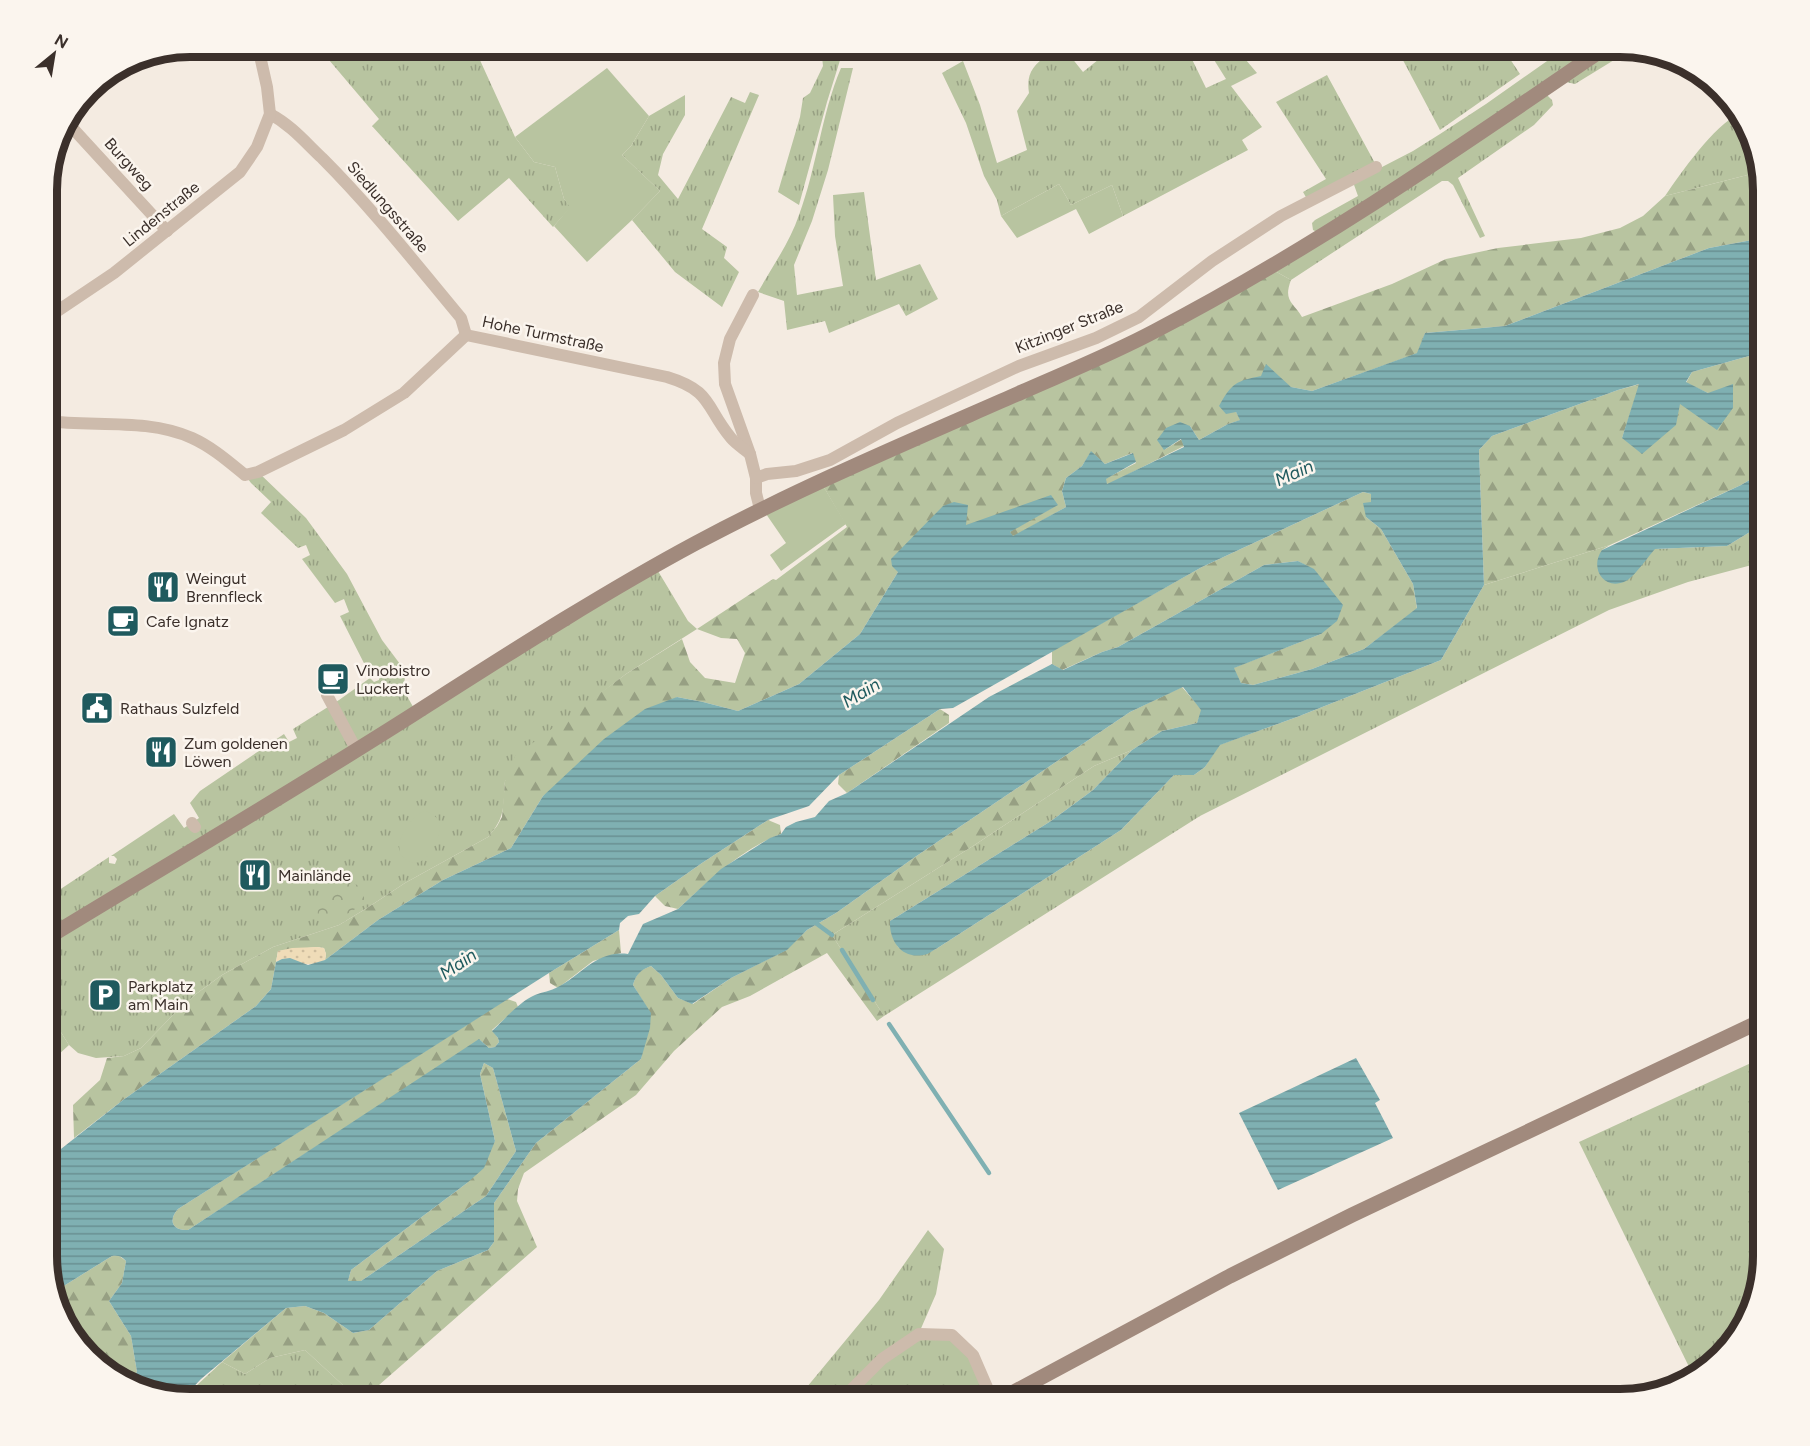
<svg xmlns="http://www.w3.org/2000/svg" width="1810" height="1446" font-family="Figtree,sans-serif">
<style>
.grass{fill:url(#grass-tufts)}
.forest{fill:url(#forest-firs)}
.sand{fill:url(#sand-dots)}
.park{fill:url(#park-crowns)}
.garden{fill:#b8c4a0}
.water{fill:url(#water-rules);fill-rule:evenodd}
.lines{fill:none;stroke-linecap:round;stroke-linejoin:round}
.stream{stroke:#7fb0b2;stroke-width:4.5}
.minor{stroke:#cdbbac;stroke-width:12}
.secondary{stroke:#a18a7d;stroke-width:15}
.labels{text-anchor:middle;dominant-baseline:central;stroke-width:5;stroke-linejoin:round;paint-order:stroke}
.street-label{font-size:16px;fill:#3b302b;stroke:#fbf5ee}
.poi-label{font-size:16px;fill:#3b302b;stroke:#fbf5ee;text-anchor:start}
.water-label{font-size:18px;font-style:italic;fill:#1f5a5e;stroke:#fbf5ee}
.rim{fill:none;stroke:#3b302b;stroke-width:8}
</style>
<defs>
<pattern id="grass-tufts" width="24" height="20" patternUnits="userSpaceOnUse" patternTransform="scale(1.5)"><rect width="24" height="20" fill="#b8c4a0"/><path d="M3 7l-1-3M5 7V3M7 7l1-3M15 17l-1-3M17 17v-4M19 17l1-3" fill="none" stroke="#97a083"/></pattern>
<pattern id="forest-firs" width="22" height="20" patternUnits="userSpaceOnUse" patternTransform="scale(1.5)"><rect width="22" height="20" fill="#b8c4a0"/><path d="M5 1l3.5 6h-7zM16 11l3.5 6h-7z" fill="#97a083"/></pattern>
<pattern id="sand-dots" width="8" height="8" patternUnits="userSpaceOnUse" patternTransform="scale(1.5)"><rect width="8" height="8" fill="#efdcb8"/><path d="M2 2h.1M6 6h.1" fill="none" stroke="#cebd9e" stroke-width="1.8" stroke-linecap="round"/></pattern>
<pattern id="park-crowns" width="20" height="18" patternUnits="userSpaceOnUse" patternTransform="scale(1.5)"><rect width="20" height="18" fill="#b8c4a0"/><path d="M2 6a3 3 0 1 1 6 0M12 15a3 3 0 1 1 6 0" fill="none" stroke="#97a083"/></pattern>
<pattern id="water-rules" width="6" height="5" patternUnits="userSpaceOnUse" patternTransform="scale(1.5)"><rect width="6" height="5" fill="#7fb0b2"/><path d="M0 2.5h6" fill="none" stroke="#699091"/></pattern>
</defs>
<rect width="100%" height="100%" fill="#f4ebe1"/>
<g class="grass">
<path d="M336,47H474L515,137L534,162L555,167L564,199L571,207L553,227L509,178L458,221L372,126L379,119L329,60L339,55Z"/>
<path d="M821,47H838L841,57L827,102L799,205L778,192L800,117L803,98L810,93L823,66Z"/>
<path d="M1044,47H1063L1083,72L1114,47H1186L1206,88L1226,79L1206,47H1235L1257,73L1231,86L1262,127L1242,140L1248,150L1123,216L1112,185L1071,205L1059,184L1001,216L997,200L984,176L966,123L942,73L963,61L980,105L997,163L1027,150L1017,111L1029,93C1026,73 1033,66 1048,54Z"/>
<path d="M1396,47H1502L1520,74L1440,130Z"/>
<path d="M1567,47H1600L1319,233L1313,230L1312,223L1315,220L1358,196L1353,182L1413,151L1440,134L1486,104Z"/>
<path d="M1611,47L1632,49L1575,84L1566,82Z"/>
<path d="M841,68H853L828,170L812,221L794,265L797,295L843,286L835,236L833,195L864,192L876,280L920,264L938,299L906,316L899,304L829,333L825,321L787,330L784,301L758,292C772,267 790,242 799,215C817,167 821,115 841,68Z"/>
<path d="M1327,75L1376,165L1307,199L1303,192L1326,179L1276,102Z"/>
<path d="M750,92L759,95L702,229L727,247L724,258L739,272L722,307L675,272L632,220L660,191L622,155L631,146L649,116L685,95V115L663,154L658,175L678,199L731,97L745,103Z"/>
<path d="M1546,94L1552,100L1553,105L1534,125L1458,178L1485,236L1480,238L1453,185L1448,181H1442L1291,280L1273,270Z"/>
<path d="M1739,114L1749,127L1759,172L1665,196C1681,173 1714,125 1739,114Z"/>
<path d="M258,472L306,518L347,574L382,640L406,672L403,689L416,712L655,566L688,621L697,629L626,674L592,700L505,781C503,806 506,817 488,837L405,883L367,908L339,925L273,947L222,975L196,994L171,1017L141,1048L124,1056L96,1058L78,1053L69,1045L47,1010V914L57,907L50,896L109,857V863L115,864L117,859L114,856H111L174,814L184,828L199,818L190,803L200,791L284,734L289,742L297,738L293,729L339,700L370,678L374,682L379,680V676L377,673L370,675L340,616L349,612L344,599L335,603L302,559L310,555L306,545L298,548L261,513L271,502L251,483L245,475Z"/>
<path d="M1763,524V562L1688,582L1609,610L1200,816L884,1016L832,935L973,846L1094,766L1132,750L1093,790L1051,821L890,921L898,947C913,957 920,957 936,949L1121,830L1174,775H1194L1205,767L1219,745L1297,717L1441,660L1484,585L1610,545L1602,550L1632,575L1654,549L1727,546Z"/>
<path d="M1751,1063L1763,1093V1256L1756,1302L1728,1350L1694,1377L1579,1142Z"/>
<path d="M928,1230L944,1249L936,1294L919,1333L952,1335L973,1355L992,1399H797L879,1300Z"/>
<path d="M305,1350L358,1399H190L183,1398L222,1362L245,1374L270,1358Z"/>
</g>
<g class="forest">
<path d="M1759,172L1763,190V238L1709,248L1505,326L1425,333L1418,353L1312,391L1291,387L1261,376L1236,412L1241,420L1228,424L1199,440L1190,426L1164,450L1182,439L1184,446L1107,485L1105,479L1136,463L1132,453L1105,464L1091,452L1082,466L1066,478L1062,491L1066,507L1013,537L1009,532L1057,505L898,572L860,634L799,684L738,711L703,702L677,697L543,796L511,848L443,880L378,920L325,960L326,954L324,948L317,947L278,951L271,989L256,1006L123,1100L74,1138L73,1105L100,1080L107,1058L124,1056L141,1048L171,1017L196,994L222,975L273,947L339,925L367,908L405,883L488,837L497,826L502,817L505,781L515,756L626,674L682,639L690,662L705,678L735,683L745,653L737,639L721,638L697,629L773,579L776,580L847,527L822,484L1273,270L1291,280C1283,301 1293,302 1302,317L1392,284L1446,259L1498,248L1581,238L1620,228L1643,216L1665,196Z"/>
<path d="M1749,356L1763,362V472L1741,485L1610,545L1484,585L1479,450L1492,436L1618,390L1640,384L1622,438L1680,403L1708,393L1686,383L1692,372Z"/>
<path d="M1363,492L1371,494V502L1366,517L1381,529L1413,584L1417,609L1364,649L1312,669L1253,685L1241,683L1233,668L1321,634L1314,570L1298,561L1264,565L1118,647L1102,652L1062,670L1052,664V651L1202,567Z"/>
<path d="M1182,687L1202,710L1197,723L1162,731L1132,750L1094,766L973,846L832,935L884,1016L877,1021L827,953L750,996L722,1007L674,1051L636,1095L524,1173L518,1189L517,1201L537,1247L363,1399H358L305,1350L270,1358L245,1374L222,1362L286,1308L305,1306L324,1313L353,1333L369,1330L437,1271L488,1250L494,1242V1203L536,1143L641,1059L650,1013L633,985C636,974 640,970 651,966L661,975L678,998L693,1004L731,978L786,950L807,930L836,913L915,857L1130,712Z"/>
<path d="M940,709L949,715V723L847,793L838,784L839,775Z"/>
<path d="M768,820L780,825L781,834C741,849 709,881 678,909L665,906L655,896L702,863Z"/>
<path d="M619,930L621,953L593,961L558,988L550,983L549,973Z"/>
<path d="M507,999L516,1002L518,1007L492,1030L498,1038L499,1042L495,1047L489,1048L480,1040L188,1230C172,1231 168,1220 178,1209Z"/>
<path d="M484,1063L493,1068L516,1151L486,1196L361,1281H348L351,1270L467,1183L495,1141L480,1074Z"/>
<path d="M118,1255L126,1261L122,1283L109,1301L131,1336L137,1372L125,1382L96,1364L61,1320L54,1292L112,1256Z"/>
</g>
<path class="sand" d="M317,947L324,948L326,954L325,960C320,962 315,964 310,964C296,965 293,953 276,962L278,951L292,948Z"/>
<path class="park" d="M342,882C355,881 365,887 364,901C353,913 341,918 325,922L318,918C315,902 330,889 342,882Z"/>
<g class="garden">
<path d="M607,68L649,116L631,146L622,155L660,191L632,220L587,262L554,226L570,207L564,199L555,167L534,162L515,137Z"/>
<path d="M1059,184L1071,205L1112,185L1123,216L1089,234L1076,209L1017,238L1001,216Z"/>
<path d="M822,484L846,524L781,571L770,555L786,543L764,511Z"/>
<path d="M425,811C445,818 442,830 434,846C425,862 415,870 400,854C400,851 399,847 399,844C401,834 415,812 425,811Z"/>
<path d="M47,1010L69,1045L47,1065Z"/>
</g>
<g class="water">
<path d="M1763,238V362L1749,356L1692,372L1686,382L1708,393L1733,384V408L1717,430L1680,404L1676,425L1642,454L1622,438L1639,384L1618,390L1492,436L1479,450L1484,585L1441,660L1297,717L1220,745L1205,767L1194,775H1174L1121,830L936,949C932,951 927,955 923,955C901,959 889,940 890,921L1051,821L1093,790L1132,750L1162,731L1197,723L1201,710L1183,687L1130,712L915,857L836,913L807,930L787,950L731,978L692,1004L678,998L661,975L651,966C641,970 636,974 633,985L651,1013L650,1028L641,1059L536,1143L494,1203V1242L488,1250L437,1271L369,1330L353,1333L324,1313L305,1306L286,1308L201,1379L183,1398L136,1389L125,1382L137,1372L131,1336L109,1301L122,1283L126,1261C122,1256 118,1255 112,1256L54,1292L47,1265V1160L123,1100L256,1006L271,989L276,962L282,959L290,958L308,965L325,960L378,920L443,880L511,848L543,796L604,739L645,709L677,697L703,702L738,711L799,684L860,634L898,572L892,566L891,559L943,506L954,502L968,505L966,525L1051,495L1058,505L1010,532L1013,536L1066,507L1062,491L1066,478L1082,466L1091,451L1105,464L1133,453L1136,462L1106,479L1107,484L1184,447L1181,439L1164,450L1157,440L1166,428L1180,422L1190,426L1199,440L1228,424L1240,420L1236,412L1226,414L1219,406C1232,383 1236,381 1261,376L1266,364L1291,387L1312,391L1417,353L1425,333L1505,326L1709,248ZM1363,492L1371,494V502L1363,503L1366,517L1381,529L1413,584L1417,608L1364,649L1312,669L1253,685L1241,683L1234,668L1321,634L1337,621L1343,605L1314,569L1298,561L1264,565L1118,647L1102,652L1063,670L1052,664L989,697L847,793L829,801L815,817L796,822L786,827L781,834L770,838L721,869L678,909L643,924L628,954C596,950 582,975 558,987C551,991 542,992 535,995C519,1002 505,1019 492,1031L498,1038L499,1042L495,1047L489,1048L479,1039L188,1230C172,1231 168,1220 178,1209L549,973L619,930L620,923L628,916L639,914L655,896L702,863L768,820L809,806L839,775L940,709L953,708L1202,567ZM484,1063L493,1068L516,1151L486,1196L361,1281H348L351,1270L467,1183L484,1168L495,1141L480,1074Z"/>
<path d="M1763,472V524L1727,546L1655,549C1647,558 1635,576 1626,581C1604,592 1589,568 1602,550L1741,485Z"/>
<path d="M1356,1058L1380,1100L1375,1103L1393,1138L1278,1190L1239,1113Z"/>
</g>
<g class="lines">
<g class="stream">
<path d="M817,924L832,935"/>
<path d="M842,950L873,1000"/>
<path d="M889,1024L989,1173"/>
</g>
<g class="minor">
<path d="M270,114C291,125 305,142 322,158C372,208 416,264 461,318L466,335"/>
<path d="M66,121L167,231"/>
<path d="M753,295L730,339L724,363L725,384L750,454L756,478V493L760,509"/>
<path d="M47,318L114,273L240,172L257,147L270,114L267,87L258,47"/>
<path d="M466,335L667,377C713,391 705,407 731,438C736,444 744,449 750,454"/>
<path d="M47,421C94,427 148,418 192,438C212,447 229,462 245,475L258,472L344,430L404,393L466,335"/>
<path d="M756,478L767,474L796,471L830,460L897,423L1019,366L1096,338L1139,317L1212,261L1281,216L1376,167"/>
<path d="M327,695L356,749"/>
<path d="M192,823L195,827"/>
<path d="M842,1399L882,1359L919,1334L952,1335L973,1355L992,1399"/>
</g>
<g class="secondary">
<path d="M47,938C170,863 295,790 417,712C508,654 601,594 696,543C799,488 908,442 1015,395C1062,374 1110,355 1155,331C1313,249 1460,147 1606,47"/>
<path d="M1001,1399L1230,1276L1352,1215L1763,1020"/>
</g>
</g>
<defs>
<g id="restaurant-square" transform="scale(1.725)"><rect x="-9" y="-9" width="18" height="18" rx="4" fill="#1f5a5e" stroke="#fbf5ee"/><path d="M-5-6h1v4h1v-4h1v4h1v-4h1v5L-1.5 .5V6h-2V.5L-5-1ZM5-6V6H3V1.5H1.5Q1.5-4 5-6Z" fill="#fff"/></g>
<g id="cafe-square" transform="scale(1.725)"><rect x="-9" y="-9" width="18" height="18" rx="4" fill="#1f5a5e" stroke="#fbf5ee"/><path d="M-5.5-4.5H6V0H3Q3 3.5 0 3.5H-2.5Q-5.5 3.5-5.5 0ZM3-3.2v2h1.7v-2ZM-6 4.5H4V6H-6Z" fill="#fff"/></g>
<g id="civic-square" transform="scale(1.725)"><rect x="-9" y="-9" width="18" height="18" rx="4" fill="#1f5a5e" stroke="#fbf5ee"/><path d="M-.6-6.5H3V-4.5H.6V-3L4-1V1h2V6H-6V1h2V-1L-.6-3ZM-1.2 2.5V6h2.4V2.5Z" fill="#fff"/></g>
<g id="parking-square" transform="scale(1.725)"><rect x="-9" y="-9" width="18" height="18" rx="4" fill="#1f5a5e" stroke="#fbf5ee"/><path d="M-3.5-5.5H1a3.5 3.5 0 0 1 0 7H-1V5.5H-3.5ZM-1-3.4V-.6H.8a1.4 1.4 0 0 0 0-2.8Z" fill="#fff"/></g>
</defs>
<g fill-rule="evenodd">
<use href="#restaurant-square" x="163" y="587"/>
<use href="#cafe-square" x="123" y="621"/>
<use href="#cafe-square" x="333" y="679"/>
<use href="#civic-square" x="97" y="708"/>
<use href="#restaurant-square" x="161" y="752"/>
<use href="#restaurant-square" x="255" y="875"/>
<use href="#parking-square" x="105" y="995"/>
</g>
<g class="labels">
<g class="street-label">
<text transform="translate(129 164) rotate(48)">Burgweg</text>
<text transform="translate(388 207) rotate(49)">Siedlungsstraße</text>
<text transform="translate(161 214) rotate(-39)">Lindenstraße</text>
<text transform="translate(1069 327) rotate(-22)">Kitzinger Straße</text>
<text transform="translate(543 334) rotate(12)">Hohe Turmstraße</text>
</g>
<g class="poi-label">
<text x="186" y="578">Weingut<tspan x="186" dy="18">Brennfleck</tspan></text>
<text x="146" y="621">Cafe Ignatz</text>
<text x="356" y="670">Vinobistro<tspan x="356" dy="18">Luckert</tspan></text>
<text x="120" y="708">Rathaus Sulzfeld</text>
<text x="184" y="743">Zum goldenen<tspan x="184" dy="18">Löwen</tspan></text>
<text x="278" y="875">Mainlände</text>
<text x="128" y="986">Parkplatz<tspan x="128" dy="18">am Main</tspan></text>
</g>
<g class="water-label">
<text transform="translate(1294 473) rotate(-24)">Main</text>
<text transform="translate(861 693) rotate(-31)">Main</text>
<text transform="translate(458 964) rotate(-34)">Main</text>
</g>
</g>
<path d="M0 0H1810V1446H0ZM190 57H1620A133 133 0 0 1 1753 190V1256A133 133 0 0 1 1620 1389H190A133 133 0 0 1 57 1256V190A133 133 0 0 1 190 57Z" fill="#fbf5ee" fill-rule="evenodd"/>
<path class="rim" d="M190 57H1620A133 133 0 0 1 1753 190V1256A133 133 0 0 1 1620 1389H190A133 133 0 0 1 57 1256V190A133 133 0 0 1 190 57Z"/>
<g transform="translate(54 54) rotate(30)" stroke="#fbf5ee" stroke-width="4.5" paint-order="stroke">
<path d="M0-4.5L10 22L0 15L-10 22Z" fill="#3b302b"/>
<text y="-9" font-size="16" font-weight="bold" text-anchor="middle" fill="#3b302b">N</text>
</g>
</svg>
